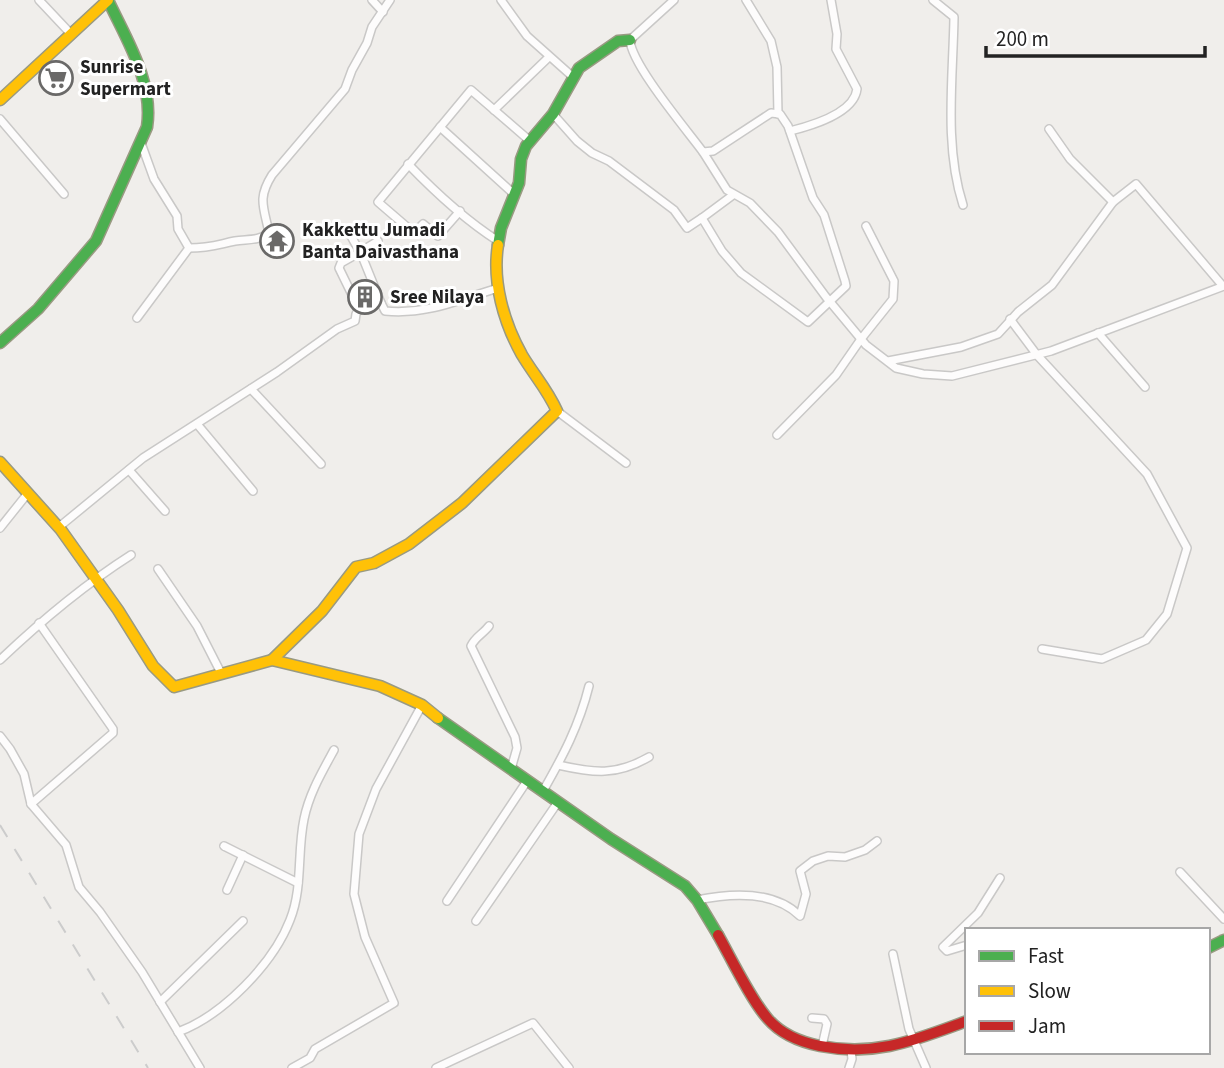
<svg xmlns="http://www.w3.org/2000/svg" width="1224" height="1068" font-family="'Source Sans 3',sans-serif">
<style>
.lines{fill:none;stroke-linecap:round;stroke-linejoin:round}
.street-casing{stroke:#c9c8c7;stroke-width:10}
.fast-casing{stroke:#999a82;stroke-width:13}
.slow-casing{stroke:#999a82;stroke-width:13}
.jam-casing{stroke:#999a82;stroke-width:13}
.street{stroke:#fdfcfc;stroke-width:7}
.fast{stroke:#4caf50;stroke-width:10}
.slow{stroke:#ffc107;stroke-width:10}
.jam{stroke:#c62828;stroke-width:10}
.rail{stroke:#ccc;stroke-width:2;stroke-dasharray:14 14;stroke-linecap:butt}
.labels{text-anchor:middle;dominant-baseline:central;stroke-width:6;stroke-linejoin:round;paint-order:stroke}
.poi-label{font-size:19px;font-weight:bold;fill:#222;stroke:#fff;text-anchor:start}
</style>
<rect width="100%" height="100%" fill="#f0eeeb"/>
<g class="lines">
<g class="street-casing">
<g id="street">
<path d="M39,0L71,34"/>
<path d="M372,0L383,12"/>
<path d="M501,0L527,36L573,77"/>
<path d="M674,0L630,40C631,64 686,129 703,152L713,151L771,113L780,114L788,126L813,198L824,215L845,281L846,286L808,322L741,273L722,251L702,218L733,195"/>
<path d="M746,0L771,41L777,67L778,114"/>
<path d="M933,0L954,17C953,79 944,146 963,205"/>
<path d="M494,110L549,57"/>
<path d="M553,114L577,141L592,153L609,161L674,210L687,228L702,218"/>
<path d="M0,119L64,194"/>
<path d="M440,127L515,195"/>
<path d="M1049,129L1070,159L1113,202"/>
<path d="M790,131C810,126 854,114 857,89L836,49L837,34L831,0"/>
<path d="M141,143L154,179L177,216L178,229L189,248C209,248 216,245 235,241C247,239 259,241 269,233C264,207 257,199 272,175L345,89L352,70L367,43L372,27L390,0"/>
<path d="M703,152L727,190L750,203L778,232L826,297L866,345L896,368L923,374L952,376L1051,351L1224,286"/>
<path d="M408,164C435,192 465,220 498,241"/>
<path d="M460,211L438,236L423,224L414,233L378,202L471,90L530,141"/>
<path d="M347,229L360,252L359,255"/>
<path d="M360,252L378,241"/>
<path d="M359,309L339,268L341,263L357,254L362,256L381,303"/>
<path d="M137,318L189,248"/>
<path d="M1010,319L1037,355L1147,474L1187,548L1167,614L1146,640L1102,659L1042,649"/>
<path d="M1098,333L1145,387"/>
<path d="M888,361L961,347L998,334L1018,312L1052,285L1113,202L1136,184L1222,285"/>
<path d="M251,389L321,464"/>
<path d="M557,411L626,463"/>
<path d="M197,424L253,491"/>
<path d="M777,435L836,375L861,339L893,299L894,281L866,226"/>
<path d="M129,470L165,511"/>
<path d="M59,527L143,458L277,372L337,329L355,321L356,314L359,309L381,303L385,311C427,315 458,300 498,288"/>
<path d="M0,528L28,493"/>
<path d="M158,569L197,626L221,673"/>
<path d="M489,626C483,634 475,637 471,646L515,737L517,748L511,769"/>
<path d="M0,660C41,621 84,585 131,555"/>
<path d="M0,736L10,749L24,774L31,804L66,845L79,887L100,912L142,972L200,1068"/>
<path d="M558,765C594,773 616,776 649,757"/>
<path d="M543,791C563,756 579,726 589,686"/>
<path d="M31,804L113,733V729L39,623"/>
<path d="M224,846L298,883"/>
<path d="M1180,872L1224,919"/>
<path d="M227,890L243,855"/>
<path d="M697,900C731,893 774,890 800,916L806,894L800,871L813,861L828,856L845,857L865,850L877,841"/>
<path d="M447,901L527,781"/>
<path d="M476,921L558,802"/>
<path d="M967,945L947,951L943,947L978,913L1000,878"/>
<path d="M893,954L909,1029L926,1068"/>
<path d="M160,1002L243,921"/>
<path d="M812,1018L824,1019L827,1024L822,1046"/>
<path d="M178,1032C222,1016 273,964 290,920C303,888 297,852 304,819C309,794 322,772 334,750"/>
<path d="M292,1068L310,1058L315,1049L394,1003L365,937L354,894L359,834L376,789L422,705"/>
<path d="M436,1068L533,1023L569,1068"/>
<path d="M849,1068L852,1059L851,1050"/>
</g>
</g>
<g class="fast-casing">
<g id="fast">
<path d="M498,245L501,228L519,183L521,159L526,146L553,114L579,68L618,41L630,40"/>
<path d="M0,343L38,309L96,241L147,127C154,82 126,39 108,0"/>
<path d="M438,718L611,839L685,886L697,900L718,935"/>
<path d="M1208,948L1224,940"/>
</g>
</g>
<g class="slow-casing">
<g id="slow">
<path d="M0,100L108,0"/>
<path d="M0,462L61,530L118,610L153,666L174,687L272,660L380,686L422,705L438,718"/>
<path d="M272,660L322,611L356,567L374,563L409,544L462,503L557,411C547,389 534,375 522,355C504,323 492,282 498,245"/>
</g>
</g>
<g class="jam-casing">
<path id="jam" d="M718,935C731,958 751,1000 768,1019C781,1034 800,1042 820,1046C876,1057 915,1040 967,1021"/>
</g>
<use href="#street" class="street"/>
<use href="#fast" class="fast"/>
<use href="#slow" class="slow"/>
<use href="#jam" class="jam"/>
<path class="rail" d="M0,825L148,1068"/>
</g>
<defs>
<g id="supermarket-ring" transform="scale(1.75)"><circle r="9.5" fill="#fff" stroke="#6a6968" stroke-width="1.5"/><path d="M-6-5.5h2.5l.6 2H6L4.5 2H-2.5L-4.4-4H-6ZM-1.5 3.2a1.3 1.3 0 1 0 .1 0ZM3 3.2a1.3 1.3 0 1 0 .1 0Z" fill="#6a6968"/></g>
<g id="temple-ring" transform="scale(1.75)"><circle r="9.5" fill="#fff" stroke="#6a6968" stroke-width="1.5"/><path d="M0-6L5-2H3V0L6.5 2.5H4V6H1.5V3h-3V6H-4V2.5H-6.5L-3 0V-2H-5Z" fill="#6a6968"/></g>
<g id="building-ring" transform="scale(1.75)"><circle r="9.5" fill="#fff" stroke="#6a6968" stroke-width="1.5"/><path d="M-4-6H4V6H1V3H-1V6H-4ZM-2.5-4.3h1.7v1.8h-1.7ZM.8-4.3h1.7v1.8H.8ZM-2.5-1h1.7V.8h-1.7ZM.8-1h1.7V.8H.8Z" fill="#6a6968"/></g>
</defs>
<g fill-rule="evenodd">
<use href="#supermarket-ring" x="56" y="78"/>
<use href="#temple-ring" x="277" y="241"/>
<use href="#building-ring" x="365" y="297"/>
</g>
<g class="labels">
<g class="poi-label">
<text x="80" y="67">Sunrise<tspan x="80" dy="22">Supermart</tspan></text>
<text x="302" y="230">Kakkettu Jumadi<tspan x="302" dy="22">Banta Daivasthana</tspan></text>
<text x="390" y="297">Sree Nilaya</text>
</g>
</g>
<rect x="965" y="928" width="245" height="126" fill="#ffffff" stroke="#a7a7a7" stroke-width="2"/>
<rect x="979" y="951" width="35" height="10" fill="#4caf50" stroke="#a7a7a7" stroke-width="2"/>
<text x="1028" y="963" font-size="21" fill="#222222">Fast</text>
<rect x="979" y="986" width="35" height="10" fill="#ffc107" stroke="#a7a7a7" stroke-width="2"/>
<text x="1028" y="998" font-size="21" fill="#222222">Slow</text>
<rect x="979" y="1021" width="35" height="10" fill="#c62828" stroke="#a7a7a7" stroke-width="2"/>
<text x="1028" y="1033" font-size="21" fill="#222222">Jam</text>
<path d="M986 46v10h219v-10" fill="none" stroke="#222222" stroke-width="3.5"/>
<text x="996" y="46" font-size="21" fill="#222222" stroke="#ffffff" stroke-width="5" paint-order="stroke">200 m</text>
</svg>
